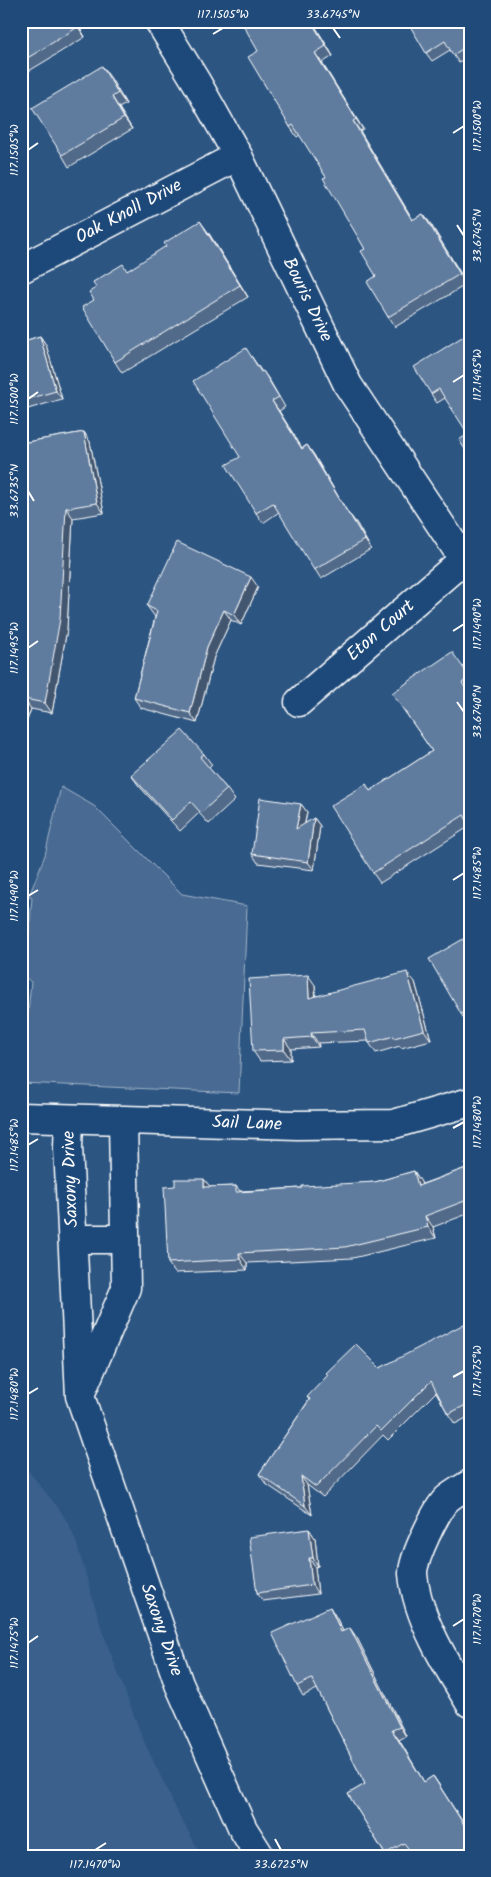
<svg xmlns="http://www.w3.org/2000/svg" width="491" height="1877" font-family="Kalam,sans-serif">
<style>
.built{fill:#3b618b}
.green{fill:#486b92;stroke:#a4b5c8}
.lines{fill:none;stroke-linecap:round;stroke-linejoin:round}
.street-casing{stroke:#fff;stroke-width:31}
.street{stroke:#1f4a7a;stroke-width:28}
.wall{fill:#516b89;stroke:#fff}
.shaded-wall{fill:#42576f;stroke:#fff}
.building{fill:#5e7c9f;stroke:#fff}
.ticks{fill:none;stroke:#fff;stroke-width:2}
.labels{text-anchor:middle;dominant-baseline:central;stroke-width:4;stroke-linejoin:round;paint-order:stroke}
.street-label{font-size:18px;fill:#fff;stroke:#1f4a7a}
.neatline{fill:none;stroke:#fff;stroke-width:2}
.ticks-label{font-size:12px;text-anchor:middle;fill:#fff}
</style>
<rect width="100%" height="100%" fill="#2c5582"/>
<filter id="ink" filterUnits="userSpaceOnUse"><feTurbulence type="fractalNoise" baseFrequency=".02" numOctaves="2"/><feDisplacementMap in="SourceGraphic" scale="10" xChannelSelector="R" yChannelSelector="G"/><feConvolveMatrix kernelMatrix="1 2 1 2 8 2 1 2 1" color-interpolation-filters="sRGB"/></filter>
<g filter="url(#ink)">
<path class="built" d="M21,1462L60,1510L68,1523L76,1541L102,1630L142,1737L180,1817L202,1856H21Z"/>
<path class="green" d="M61,787L94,806L182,894L247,906L239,1093L21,1083L31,982L25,977L32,898L29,896L45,855Z"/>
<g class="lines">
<g class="street-casing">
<g id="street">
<path d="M159,21L197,83L238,156L348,385L470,569"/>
<path d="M21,269L238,156"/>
<path d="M299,702L463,560"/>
<path d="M21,1117L297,1125L394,1124L470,1102"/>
<path d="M69,1119L68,1147L80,1396L179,1684L243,1829L260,1856"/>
<path d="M73,1239H125"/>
<path d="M83,1388L126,1288L123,1121"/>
<path d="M470,1484C462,1489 454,1493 447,1499C437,1508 412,1560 413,1574C417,1618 447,1666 470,1703"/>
</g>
</g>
<use href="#street" class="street"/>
</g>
<g class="wall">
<path d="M21,21H76L85,37L24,74L21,70Z"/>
<path d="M312,21L333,56L322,63L363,129L360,131L413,220L423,214L430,223L467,284L395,327L388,317L376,276L365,249L326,177L300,135L297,137L290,127L258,51Z"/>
<path d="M470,21V56L459,63L450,50L432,61L426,53Z"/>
<path d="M110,77L126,104L119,108L132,129L69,167L62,155Z"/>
<path d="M208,232L248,297L122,373L115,362L94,300L127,271Z"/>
<path d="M470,332L445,398L437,403L431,394Z"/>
<path d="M40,336L46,345L62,399L21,411V342Z"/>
<path d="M252,357L262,372L263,371L270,381L285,407L279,411L302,448L307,445L314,455L349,515H350L357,524L371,549L321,579L279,512L263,523L256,513L240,457Z"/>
<path d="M84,432L90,442L104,513L73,518L67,629L52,713L31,709L21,737V443Z"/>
<path d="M258,587L241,625L231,620L214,657L197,723L141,708L134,698L155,617L147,606Z"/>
<path d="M470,678V692L468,693L470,695V826L380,883L373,873L366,784L370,791L432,751L392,693Z"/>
<path d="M204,754L212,765L209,768L227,789L235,800L209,824L199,813L180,831L139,786L131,775Z"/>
<path d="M301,804L307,812L305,824L314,818L320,826L314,870L258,863L252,854Z"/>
<path d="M470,935V1021L467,1023L461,1014Z"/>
<path d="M415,982L431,1040L401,1048L400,1046L376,1053L368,1041L318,1043L319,1047L291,1049V1060L260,1061L253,1051L315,985L316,996Z"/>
<path d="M470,1163V1213L433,1227L436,1238L353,1258L247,1263V1270L175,1273L168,1263L175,1186L210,1187L236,1186L240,1191L302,1188L375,1182L414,1171L422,1184L466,1168Z"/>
<path d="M470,1328V1416L455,1424L448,1414L436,1392L388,1440L383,1435L323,1497L307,1485L312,1515L266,1484L259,1474L309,1400L307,1397L380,1368Z"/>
<path d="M309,1529L315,1538L318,1566L315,1567L318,1594L263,1601L257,1593Z"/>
<path d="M336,1617L343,1631L357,1638L406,1736L399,1740L424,1782L433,1776L440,1786L470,1856H413L411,1852L405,1856H386L348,1794L365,1784L317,1689L303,1696L297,1686Z"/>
</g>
<g class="shaded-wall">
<path d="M75,21H76L85,37L78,27Z"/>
<path d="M311,21H312L333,56L326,46Z"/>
<path d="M315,53L322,63L363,129L356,119Z"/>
<path d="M102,66L110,77L126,104L118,93Z"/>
<path d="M112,97L119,108L132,129L124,118Z"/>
<path d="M353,121L360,131L419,230L412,220Z"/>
<path d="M423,214L430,223L467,284L460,274Z"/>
<path d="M200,221L208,232L248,297L240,285Z"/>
<path d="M40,336L46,345L62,399L56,391Z"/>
<path d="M272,401L279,411L308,458L302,449Z"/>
<path d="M84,432L90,442L104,513L97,503Z"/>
<path d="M307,445L314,455L355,525Z"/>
<path d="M66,508L73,518L67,629L52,713L45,703Z"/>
<path d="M350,515L357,524L371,549L365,540Z"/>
<path d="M251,577L258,587L241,625L234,615Z"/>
<path d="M224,610L231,620L214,657L197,723L190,713L207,647Z"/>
<path d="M24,699L31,709L21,737V707Z"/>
<path d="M301,804L307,812L302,837L296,829Z"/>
<path d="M314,818L320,826L314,870L308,862Z"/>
<path d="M407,972L415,982L431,1040L424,1030Z"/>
<path d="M308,975L315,985L316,1008L309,998Z"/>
<path d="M311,1033L318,1043L319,1047L312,1037Z"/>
<path d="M284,1039L291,1049V1060L284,1050Z"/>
<path d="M414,1171L421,1182L425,1196L418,1186Z"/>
<path d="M204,1179L212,1189L204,1187Z"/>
<path d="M425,1216L433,1227L436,1238L428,1227Z"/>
<path d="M239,1253L247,1263V1270L240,1259Z"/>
<path d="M301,1476L307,1485L312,1515L305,1506Z"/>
<path d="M309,1529L315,1538L318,1566L313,1558Z"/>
<path d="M309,1558L315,1567L318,1594L312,1585Z"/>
<path d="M330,1607L336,1617L348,1642L341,1632Z"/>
<path d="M350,1628L357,1638L406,1736L400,1727Z"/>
<path d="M392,1730L399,1740L430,1792L424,1782Z"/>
<path d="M433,1776L470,1833V1834Z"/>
</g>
<g class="building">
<path d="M21,21H75L78,27L21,62Z"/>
<path d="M241,21H311L326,46L315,53L356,119L353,121L412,220L423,214L460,274L388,317L367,282L376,276L361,251L365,249L323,178L326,177L293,125L290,127L248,57L258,51Z"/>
<path d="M407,21H470V44L453,55L445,41L426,53Z"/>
<path d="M102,66L118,93L112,97L124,118L62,155L32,108Z"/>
<path d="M200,221L240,285L115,362L82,307L94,300L89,292L96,288L93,282L123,264L127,271L166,246L164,243Z"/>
<path d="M470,332V457L459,440L468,434L439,389L431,394L414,367Z"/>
<path d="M40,336L56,391L21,401V342Z"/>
<path d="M246,348L261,372L263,371L279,397L272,401L302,449L307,445L349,515H350L365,540L314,570L273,503L256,513L226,465L240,457L193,381Z"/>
<path d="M84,432L97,503L66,508L60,619L45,703L24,699L21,707V443Z"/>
<path d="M177,542L251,577L234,615L224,610L207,647L190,713L134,698L157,611L147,606Z"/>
<path d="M452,652L470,677L462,683L470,695V823L469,824L464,815L373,873L330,806L366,784L370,791L432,751L392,693Z"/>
<path d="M182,730L204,754L200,757L227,789L201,813L191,802L172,820L131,775Z"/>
<path d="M260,798L301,804L296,829L314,818L308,862L252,854Z"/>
<path d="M470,935V1009L461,1014L429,959Z"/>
<path d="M407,972L424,1030L394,1038V1036L369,1043L365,1030L311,1033L312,1037L284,1039V1050L253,1051L249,979L308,975L309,998Z"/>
<path d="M470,1163V1199L425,1216L428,1227L345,1247L239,1253L240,1259L168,1263L164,1187L175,1186V1179H204V1187L236,1186V1192L302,1188V1186L375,1182L414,1171L418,1186L466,1168L465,1164Z"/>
<path d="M466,1323L470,1329V1403L448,1414L431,1381L381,1431L376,1426L316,1487L301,1476L305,1506L259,1474L310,1399L307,1397L328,1375L326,1373L356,1344L380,1368Z"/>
<path d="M309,1529L313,1558H309L312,1585L257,1593L249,1537Z"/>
<path d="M330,1607L341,1632L350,1628L400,1727L392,1730L424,1782L433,1776L470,1834V1856H414L404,1843L385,1854L348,1794L365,1784L312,1679L297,1686L272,1633Z"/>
</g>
</g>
<path class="ticks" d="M333,28L340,38M213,34L223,28M453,133L464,126M28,150L38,143M457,225L464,236M453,382L464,375M28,399L38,392M28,491L34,501M453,631L464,624M28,648L38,641M457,702L464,712M453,880L464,873M28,896L38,890M453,1128L464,1122M28,1145L38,1139M453,1377L464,1371M28,1394L38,1388M453,1626L464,1619M28,1643L38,1636M275,1839L281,1850M95,1850L106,1843"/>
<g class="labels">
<g class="street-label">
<text transform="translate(129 212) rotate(-28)">Oak Knoll Drive</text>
<text transform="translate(307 300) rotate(64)">Bouris Drive</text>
<text transform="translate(381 631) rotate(-41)">Eton Court</text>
<text transform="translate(247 1124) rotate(2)">Sail Lane</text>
<text transform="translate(71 1179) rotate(-92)">Saxony Drive</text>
<text transform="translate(161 1630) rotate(71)">Saxony Drive</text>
</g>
</g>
<rect width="491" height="1877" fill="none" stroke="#1f4a7a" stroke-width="55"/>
<rect x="28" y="28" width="436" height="1822" class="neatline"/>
<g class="ticks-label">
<text x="223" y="18">117.1505°W</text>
<text x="333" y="18">33.6745°N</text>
<text transform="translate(477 126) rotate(-90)" y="4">117.1500°W</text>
<text transform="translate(14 150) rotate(-90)" y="4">117.1505°W</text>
<text transform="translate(477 236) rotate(-90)" y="4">33.6745°N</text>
<text transform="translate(477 375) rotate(-90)" y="4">117.1495°W</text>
<text transform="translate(14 399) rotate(-90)" y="4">117.1500°W</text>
<text transform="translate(14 491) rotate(-90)" y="4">33.6735°N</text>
<text transform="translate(477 624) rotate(-90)" y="4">117.1490°W</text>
<text transform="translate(14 648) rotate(-90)" y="4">117.1495°W</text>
<text transform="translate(477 712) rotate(-90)" y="4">33.6740°N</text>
<text transform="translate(477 873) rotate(-90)" y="4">117.1485°W</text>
<text transform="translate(14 896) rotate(-90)" y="4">117.1490°W</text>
<text transform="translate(477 1122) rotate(-90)" y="4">117.1480°W</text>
<text transform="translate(14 1145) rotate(-90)" y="4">117.1485°W</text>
<text transform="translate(477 1371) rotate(-90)" y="4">117.1475°W</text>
<text transform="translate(14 1394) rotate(-90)" y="4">117.1480°W</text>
<text transform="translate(477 1619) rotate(-90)" y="4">117.1470°W</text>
<text transform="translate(14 1643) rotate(-90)" y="4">117.1475°W</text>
<text x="95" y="1868">117.1470°W</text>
<text x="281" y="1868">33.6725°N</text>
</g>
</svg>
